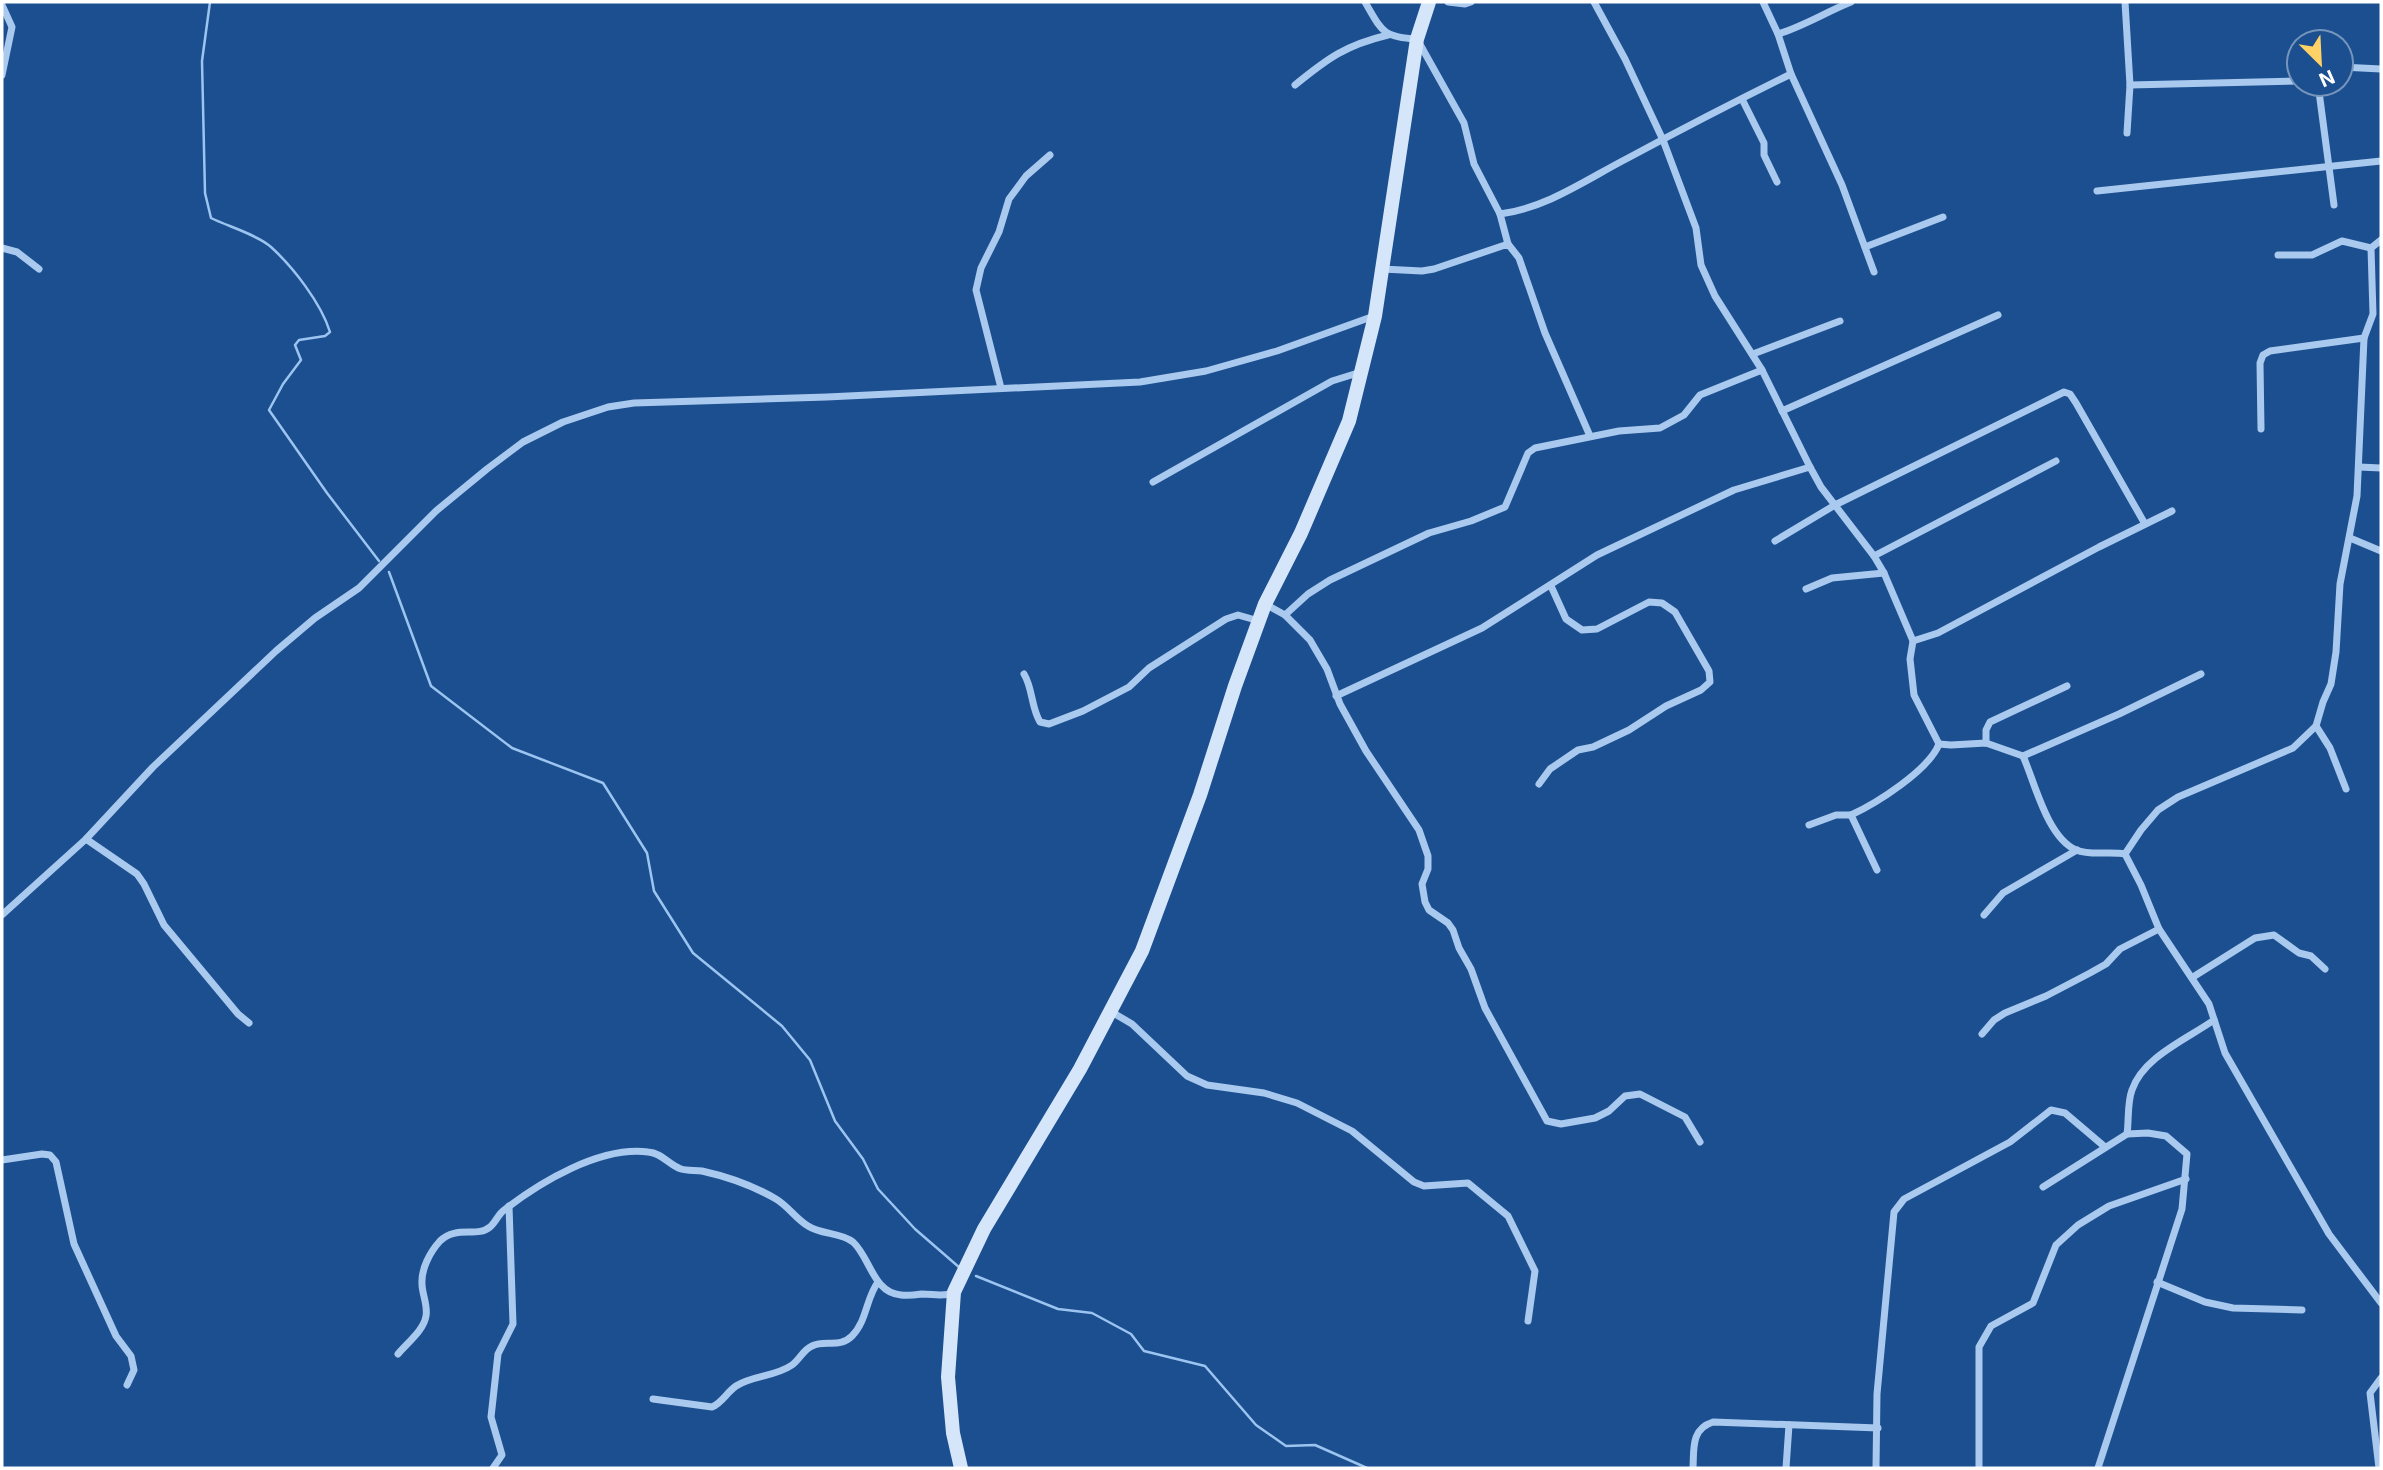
<svg xmlns="http://www.w3.org/2000/svg" width="2383" height="1470" font-family="Inter,sans-serif">
<style>
.lines{fill:none;stroke-linecap:round;stroke-linejoin:round}
.stream{stroke:#9cc4f0;stroke-width:2.5}
.street{stroke:#a9c9ee;stroke-width:7}
.secondary{stroke:#d6e6fa;stroke-width:14}
</style>
<rect width="100%" height="100%" fill="#1b4f8f"/>
<g class="lines">
<g class="stream">
<path d="M210,2L202,61L205,193L211,218C227,226 258,235 271,247C293,267 321,303 330,332L325,336L299,340L295,345L301,360L283,384L269,410L327,493L379,561"/>
<path d="M389,572L431,686L512,748L603,783L647,853L654,891L693,953L782,1026L810,1060L835,1121L863,1159L878,1189L915,1229L960,1268"/>
<path d="M976,1276L1058,1309L1092,1313L1131,1334L1144,1351L1205,1366L1256,1425L1286,1446L1315,1445L1367,1468"/>
</g>
<g class="street">
<path d="M1365,2C1382,31 1382,37 1417,39L1464,123L1474,164L1500,214L1508,244"/>
<path d="M1448,2L1465,4L1471,2"/>
<path d="M1594,2L1625,59L1663,140L1696,228L1701,265L1715,296L1762,370L1810,467"/>
<path d="M2125,2L2130,85L2127,133"/>
<path d="M2,5L12,27L2,75"/>
<path d="M1778,34C1804,26 1826,12 1851,2"/>
<path d="M2341,67L2381,69"/>
<path d="M1791,74L1842,185L1874,272"/>
<path d="M2318,84L2334,205"/>
<path d="M1295,85C1328,58 1346,45 1388,35"/>
<path d="M2130,85L2299,81"/>
<path d="M1742,99L1764,143V155L1777,182"/>
<path d="M2097,191L2381,161"/>
<path d="M1500,214C1547,208 1587,179 1628,158C1682,129 1736,101 1791,74L1778,34L1763,2"/>
<path d="M1865,247L1943,217"/>
<path d="M2,248L17,252L39,269"/>
<path d="M2278,255H2312L2342,241L2371,248"/>
<path d="M1382,269L1422,271L1434,269L1508,244L1519,258L1545,333L1590,436"/>
<path d="M1753,354L1840,321"/>
<path d="M1001,388L976,290L981,268L999,232L1009,199L1026,176L1050,155"/>
<path d="M1782,411L1998,315"/>
<path d="M2261,429L2260,363L2263,355L2270,351L2364,338"/>
<path d="M2359,467L2381,468"/>
<path d="M1153,482L1332,381L1361,372"/>
<path d="M2350,538L2381,551"/>
<path d="M1775,541L1835,505L2064,392L2070,394L2076,403L2145,524"/>
<path d="M1874,556L2056,461"/>
<path d="M1806,589L1832,578L1884,573"/>
<path d="M1265,604L1285,615L1310,640L1327,669L1340,704L1366,751L1419,830L1428,856V869L1422,884L1425,902L1429,910L1448,923L1453,930L1459,948L1471,969L1485,1008L1547,1121L1561,1124L1595,1118L1609,1111L1625,1096L1640,1094L1685,1117L1700,1142"/>
<path d="M1285,615L1308,594L1330,580L1429,533L1471,521L1505,507L1528,453L1535,448L1619,431L1660,428L1684,415L1700,395L1762,370"/>
<path d="M1913,641L1938,633L2099,547L2172,511"/>
<path d="M1024,674C1033,689 1031,707 1040,722L1049,724L1083,711L1129,687L1149,668L1226,619L1238,615L1259,621"/>
<path d="M1336,696L1482,628L1597,555L1734,490L1810,467L1821,487L1874,556L1884,573L1913,641L1910,659L1914,695L1939,744"/>
<path d="M2316,726L2330,748L2346,789"/>
<path d="M1986,743V730L1990,722L2067,686"/>
<path d="M1939,744L1951,745L1986,743L2023,756L2119,714L2201,674"/>
<path d="M2023,756C2035,783 2047,837 2076,850C2091,856 2109,851 2125,854L2141,885L2159,929L2209,1004L2225,1053L2329,1234L2381,1303"/>
<path d="M1539,784L1550,769L1578,750L1593,747L1629,730L1666,706L1701,690L1710,682L1709,671L1675,612L1662,603L1649,602L1597,629L1582,630L1566,619L1551,586"/>
<path d="M1809,825L1836,815H1851"/>
<path d="M86,839L137,874L144,884L164,925L238,1014L249,1023"/>
<path d="M2125,854L2141,830L2158,810L2178,797L2293,748L2316,726L2323,702L2331,684L2336,652L2340,584L2357,496L2364,338L2373,314L2371,248L2381,240"/>
<path d="M1877,870L1851,815C1877,803 1929,770 1939,744"/>
<path d="M2,915L86,839L153,767L276,651L315,618L359,588L436,511L487,469L523,442L563,422L608,407L634,403L827,397L1140,382L1206,371L1277,351L1374,316"/>
<path d="M1984,915L2003,893L2077,850"/>
<path d="M2193,977L2255,938L2274,935L2299,953L2311,956L2325,969"/>
<path d="M1110,1011L1132,1024L1187,1076L1207,1085L1264,1093L1297,1103L1352,1131L1414,1182L1424,1186L1468,1183L1508,1216L1535,1271L1528,1321"/>
<path d="M1982,1034L1994,1020L2005,1013L2046,996L2090,973L2106,964L2120,949L2159,929"/>
<path d="M2127,1134C2129,1121 2127,1103 2132,1090C2143,1057 2187,1039 2214,1020"/>
<path d="M2,1160L42,1154L50,1155L56,1162L74,1244L116,1336L131,1356L134,1370L127,1385"/>
<path d="M2043,1187L2127,1134L2148,1133L2166,1136L2187,1154L2182,1209L2098,1468"/>
<path d="M2157,1282L2205,1302L2233,1308L2302,1310"/>
<path d="M398,1354C407,1343 424,1330 426,1316C428,1305 422,1294 422,1284C421,1269 430,1252 440,1241C456,1225 477,1238 490,1227C495,1223 498,1215 503,1211C540,1182 600,1146 648,1152C662,1153 669,1165 681,1169C687,1171 695,1170 702,1171C729,1177 752,1185 776,1199C788,1206 796,1219 808,1226C822,1235 840,1232 853,1242C870,1257 873,1293 901,1295C908,1296 915,1295 922,1294C933,1294 944,1297 953,1293"/>
<path d="M653,1399L712,1407C722,1403 727,1392 736,1386C753,1375 775,1377 792,1365C800,1359 803,1350 812,1346C826,1339 839,1349 852,1336C867,1321 866,1298 878,1282"/>
<path d="M493,1468L502,1455L491,1417L498,1354L513,1324L509,1206"/>
<path d="M1693,1468C1694,1448 1691,1429 1713,1422L1878,1428"/>
<path d="M1786,1468L1789,1425"/>
<path d="M1876,1468L1877,1394L1894,1212L1904,1199L2010,1142L2051,1110L2065,1113L2105,1147"/>
<path d="M1979,1468V1347L1991,1326L2033,1303L2056,1245L2078,1225L2109,1206L2186,1179"/>
<path d="M2379,1468L2370,1393L2381,1378"/>
</g>
<path class="secondary" d="M961,1468L953,1433L948,1377L954,1292L984,1229L1080,1069L1142,951L1200,795L1235,686L1265,604L1301,533L1349,421L1375,316L1417,39L1429,2"/>
</g>
<rect width="2383" height="1470" fill="none" stroke="#ffffff" stroke-width="7"/>
<g transform="translate(2320 63) rotate(156)"><circle r="33" fill="#1b4f8f" stroke="#7695bc" stroke-width="2"/>
<path d="M0-5L12 26L0 18L-12 26Z" fill="#ffd166"/>
<text y="-10" font-size="19" font-weight="bold" text-anchor="middle" fill="#ffffff">N</text>
</g>
</svg>
